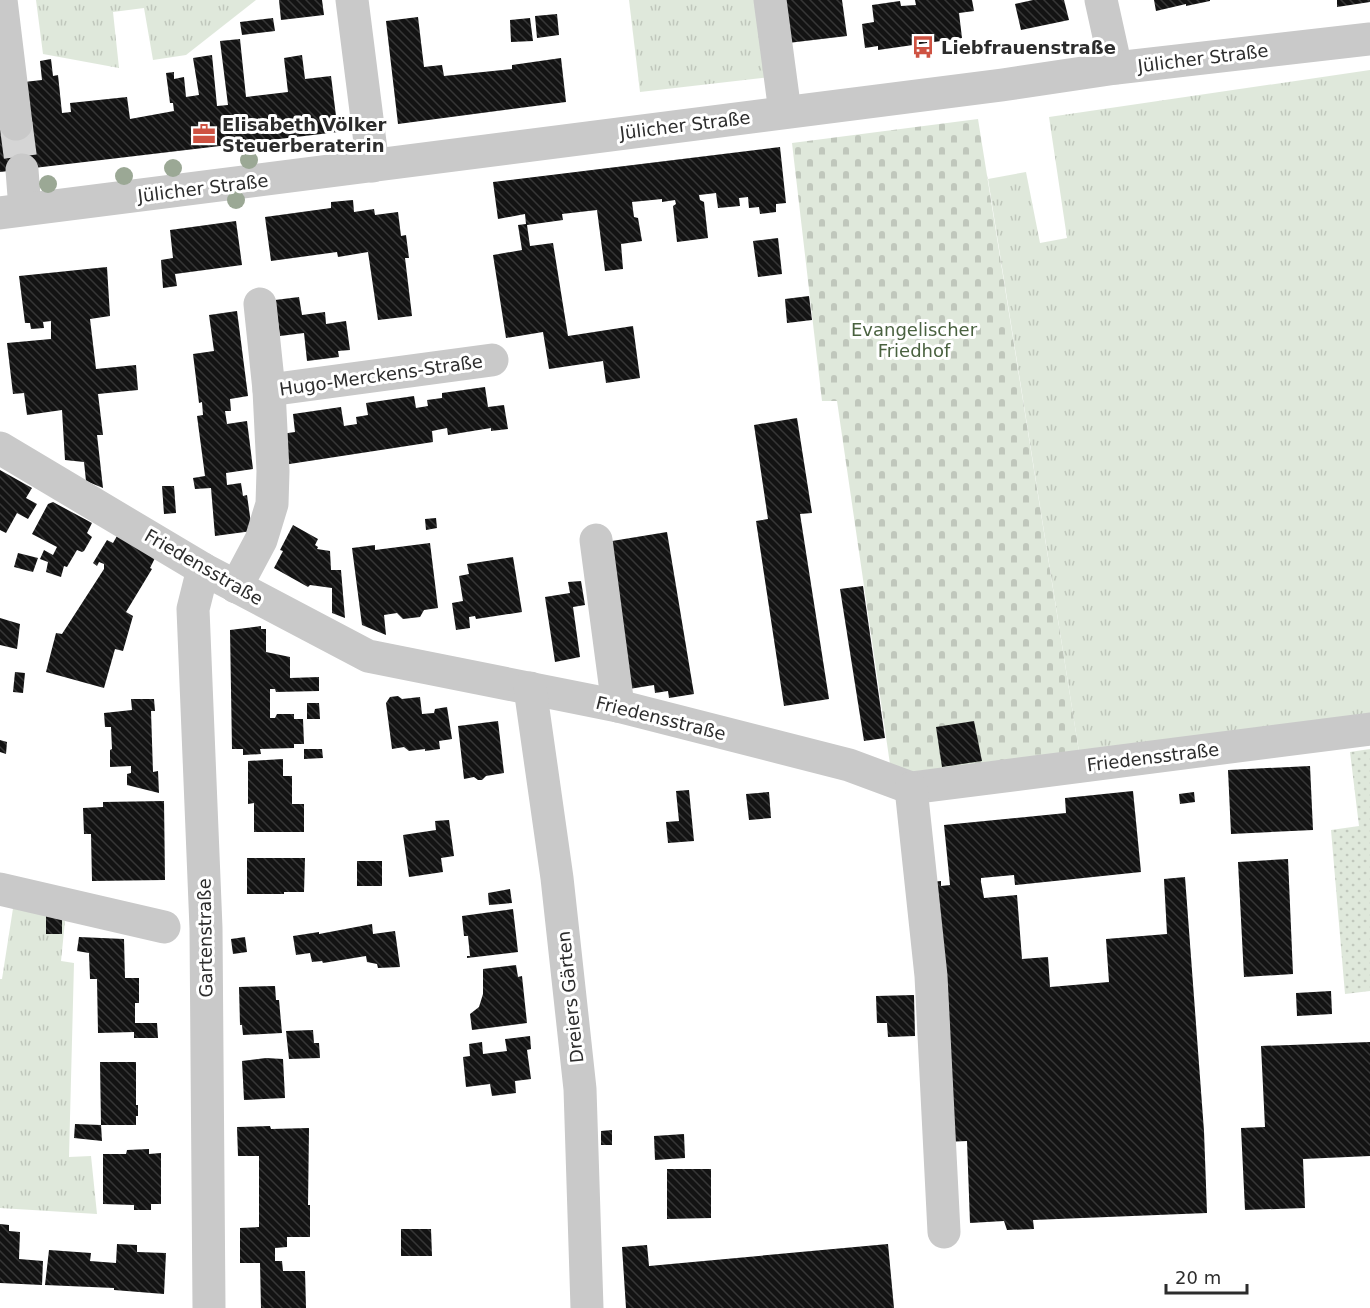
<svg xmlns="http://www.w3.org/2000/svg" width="1370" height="1308" font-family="'DejaVu Sans',sans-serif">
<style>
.grass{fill:url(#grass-tufts)}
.cemetery{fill:url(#cemetery-stones)}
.garden{fill:url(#garden-dots)}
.building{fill:url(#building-back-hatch)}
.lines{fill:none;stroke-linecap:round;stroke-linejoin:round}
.minor-tunnel{stroke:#d5d5d5;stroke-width:33;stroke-dasharray:33 16;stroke-linecap:butt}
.minor{stroke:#c9c9c9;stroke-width:33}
.tree{fill:#9ba895}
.labels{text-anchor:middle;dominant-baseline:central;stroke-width:6;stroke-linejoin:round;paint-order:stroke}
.poi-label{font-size:18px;font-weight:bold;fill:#2c2c2c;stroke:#fff;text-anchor:start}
.street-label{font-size:18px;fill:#2c2c2c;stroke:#fff}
.park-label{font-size:18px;fill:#49613f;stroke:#fff}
</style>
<defs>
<pattern id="grass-tufts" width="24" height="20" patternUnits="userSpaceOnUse" patternTransform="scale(1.5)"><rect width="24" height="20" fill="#dfe8db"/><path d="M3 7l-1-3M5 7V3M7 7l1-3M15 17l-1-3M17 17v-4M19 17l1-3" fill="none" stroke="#c0c7bc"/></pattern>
<pattern id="cemetery-stones" width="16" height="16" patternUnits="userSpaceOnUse" patternTransform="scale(1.5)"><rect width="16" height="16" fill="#dfe8db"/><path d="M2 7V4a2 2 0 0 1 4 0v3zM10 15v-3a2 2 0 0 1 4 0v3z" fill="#c0c7bc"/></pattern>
<pattern id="garden-dots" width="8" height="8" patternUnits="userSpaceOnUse" patternTransform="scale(1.5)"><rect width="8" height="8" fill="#dfe8db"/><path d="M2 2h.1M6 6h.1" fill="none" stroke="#c0c7bc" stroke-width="1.8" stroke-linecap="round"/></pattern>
<pattern id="building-back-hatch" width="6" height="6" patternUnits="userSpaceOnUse" patternTransform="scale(1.5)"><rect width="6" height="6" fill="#131313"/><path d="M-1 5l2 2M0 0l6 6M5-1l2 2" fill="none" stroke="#363636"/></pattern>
</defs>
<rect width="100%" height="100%" fill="#fff"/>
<g class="grass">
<path d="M36,0H256L186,55L153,60L144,8L113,12L119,68L43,54Z"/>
<path d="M629,0H760L770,77L640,92Z"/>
<path d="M1370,70V718L1080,758L988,179L1026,172L1040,243L1067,238L1049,117Z"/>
<path d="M14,902L65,921L61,961L74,963L69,1157L91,1156L97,1214L0,1208V979H2Z"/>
</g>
<path class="cemetery" d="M978,119L1080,758L917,778L891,771L837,401H822L792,143Z"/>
<path class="garden" d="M1370,749V991L1345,994L1331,830L1359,826L1350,752Z"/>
<g class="building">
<path d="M279,0H322L324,15L281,20Z"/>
<path d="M783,0H842L847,36L788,43Z"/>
<path d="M915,0H972L974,11L959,13L962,38L878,50V46L865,48L862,24L874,22L872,5L900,1L901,6L916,5Z"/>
<path d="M1033,0H1064L1069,20L1021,30L1015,4Z"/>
<path d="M1154,0H1210V1L1186,6V4L1156,11Z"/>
<path d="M1337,0H1370V2L1337,7Z"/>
<path d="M557,14L559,35L537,38L535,16Z"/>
<path d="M418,17L424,67L442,65L444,76L512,69V65L561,58L566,102L398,124L386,21Z"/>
<path d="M273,18L275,31L242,35L240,22Z"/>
<path d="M530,18L533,41L511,42L510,20Z"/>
<path d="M240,39L246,97L288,92L284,58L302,55L305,79L331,76L338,132L0,172V126L32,122L24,82L42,80L40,61L51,59L53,76L58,75L62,113L71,112L70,103L127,97L130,119L174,111L173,103H170L166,73L174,72V79L184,77L186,97L199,95L193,58L212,55L217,106L228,105L220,41Z"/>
<path d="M780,147L786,203L776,204V212L760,214L759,207L749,208L748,197L739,198L740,206L718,208L716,193L699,195L700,200L704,202L708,238L677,242L673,206L676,204L675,200L662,202V199L632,202L634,217L638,218L642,241L621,244L623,269L605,271L597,210L562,214L563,220L527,225L530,246L553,243L568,336L633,326L640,378L606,383L603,361L549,369L543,332L506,338L493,255L522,250L518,225L526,224L525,214L498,219L493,182Z"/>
<path d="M353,200L354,212L374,209L375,215L398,212L401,236L406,235L409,258H405L412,316L378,320L368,252L338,257L337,252L271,261L265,217L331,208V202Z"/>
<path d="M236,221L242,265L175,274L177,286L163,288L161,260L173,258L170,230Z"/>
<path d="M778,238L782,274L758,277L753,241Z"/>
<path d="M107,267L110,316L90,319L96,369L136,365L138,390L98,394L103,435H97L103,488L86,481L84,462L65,460L62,410L27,415L24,393L13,394L7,343L51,339V321L43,322L44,328L31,329L30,323H25L19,276Z"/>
<path d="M809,296L812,320L787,323L785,299Z"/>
<path d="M299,297L302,315L325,312L326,324L346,321L350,350L338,351L339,357L307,361L304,333L280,336L275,300Z"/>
<path d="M237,311L248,396L230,399L231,411H225L227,424L247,421L253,469L226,473L227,485L241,483L243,496L247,495L252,531L215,536L211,488L195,489L193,478L205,476L197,416L203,415L202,402L199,403L193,354L214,351L209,315Z"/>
<path d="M485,387L488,407L504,405L508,429L491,431V428L448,435L447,428L432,431L433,442L283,465L281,434L295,432L293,414L341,407L344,426L357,424L356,417L368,415L366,403L414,396L416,408L428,406L427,400L442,398V393Z"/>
<path d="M797,418L812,513L800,514L829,699L784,706L756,521L768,519L754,425Z"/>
<path d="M0,470L32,488L26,498L37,504L28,519L17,513L6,533L0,530Z"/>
<path d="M162,486H174L176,513L164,514Z"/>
<path d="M53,502L92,523L87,533L92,537L84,551L82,552L77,550L67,567L64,566L61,577L46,572L48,562L40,559L44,550L53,555L57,547L32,534L48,504Z"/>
<path d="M436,518L437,528L426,530L425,519Z"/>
<path d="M293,525L318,539L315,545L318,547L317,549L330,551L331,570H341L345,618L332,613V588L310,585L308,587L274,568L283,551L280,550Z"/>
<path d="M667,532L694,694L669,698L668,691L655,693L654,685L629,689L606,542Z"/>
<path d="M117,536L155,558L150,568L152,569L126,612L133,616L123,651L115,649L104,688L46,672L56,633L62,634L104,569V564L99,562L97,566L93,563L107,540L113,543Z"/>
<path d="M430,543L438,608L424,610L420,617L403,619L397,613L384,615L386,635L362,625L352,548L375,545V550Z"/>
<path d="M18,553L38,558L33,572L14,567Z"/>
<path d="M513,557L522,612L476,619L475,616L469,617L470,628L456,630L452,603L463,601L459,576L469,574L467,564Z"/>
<path d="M581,581L585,605L573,607L580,657L555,662L545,597L570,593L568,582Z"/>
<path d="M863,586L885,738L864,741L840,589Z"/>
<path d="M0,618L20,624L17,649L0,645Z"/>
<path d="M261,626V629H266V652L290,657V678L319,677V691L276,692L275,689H270V718H275L277,714H294V719H303L304,744H294V748L260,749L261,754L243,755V749H232L230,630Z"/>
<path d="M15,672L25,673L23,693L13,692Z"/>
<path d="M398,696L402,699L420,697L422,714L434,713L435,709L447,707L452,739L439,741L440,749L425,751V749L409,751L404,747L392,749L386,703L390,697Z"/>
<path d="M131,699H154L155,711H151L153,772L158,771L159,793L127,785V774L131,773V766L110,767V750L112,749L111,727H105L104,713L132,710Z"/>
<path d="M307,703H319L320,719H307Z"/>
<path d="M498,721L504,773L486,776L482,780H478L474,777L464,779L458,726Z"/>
<path d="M974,721L982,761L942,767L936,727Z"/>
<path d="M0,740L7,742L6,754L0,752Z"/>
<path d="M304,749H322L323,758L304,759Z"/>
<path d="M283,759V776H292V804H304V832H254V803L248,804V761Z"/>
<path d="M1310,766L1313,830L1231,834L1228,770Z"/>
<path d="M689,790L694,841L668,843L666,822L679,821L676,791Z"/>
<path d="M1133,791L1141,872L1015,885L1014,875L981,878V882L984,898L1017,895L1022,959L1048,957L1050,987L1109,982L1106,939L1167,934L1164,879L1185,877L1204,1131L1207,1213L1033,1220L1034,1229L1007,1230L1004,1221L970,1223L967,1141L945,1142L931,882L941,881V886L950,885L944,825L1066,813L1065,798Z"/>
<path d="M769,792L771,818L749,820L746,794Z"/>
<path d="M1194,792L1195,802L1180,804L1179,794Z"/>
<path d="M164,801L165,880L92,881L91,834H84L83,808L103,807V802Z"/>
<path d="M449,820L454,856L441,858L443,872L409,877L403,835L436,830L435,821Z"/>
<path d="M247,858H305L304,892H284V894H247Z"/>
<path d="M1288,859L1293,974L1244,977L1238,862Z"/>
<rect x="357" y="861" width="25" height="25"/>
<path d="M510,889L512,903L489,905L488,893Z"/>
<path d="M513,909L518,952L467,958V956H470L468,936H464L462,916Z"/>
<rect x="46" y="916" width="16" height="18"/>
<path d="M372,924L373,934L395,931L400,967L378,968L377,964L367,962L366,956L323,963L322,961L312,962L310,953L296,955L293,936L319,932V934Z"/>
<path d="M79,937L124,939L125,978H139V1003H135V1023H157L158,1038H134V1032L98,1033L97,979H90L89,953L77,951Z"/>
<path d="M245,937L247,952L233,954L231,939Z"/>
<path d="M516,965L518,977L522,976L527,1023L472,1030L470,1014L479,1007L483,994V969Z"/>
<path d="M275,986L276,1000H279L282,1033L243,1035L242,1025H240L239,987Z"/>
<path d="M1331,991L1332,1014L1297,1016L1296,993Z"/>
<path d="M914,995L915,1036L888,1037L887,1023H877L876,996Z"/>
<path d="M313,1030L314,1043H319L320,1058L289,1059L286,1031Z"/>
<path d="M530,1036L531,1049L527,1050L531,1079L515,1081L516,1093L492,1096L490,1084L466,1087L463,1057L470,1056L469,1044L482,1042L483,1054L507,1051L505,1039Z"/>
<path d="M1370,1042V1156L1303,1159L1305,1208L1245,1210L1241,1128L1265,1127L1261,1046Z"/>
<path d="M266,1058L283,1059L285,1098L244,1100L242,1061Z"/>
<path d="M100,1062H136V1105H138V1116H136V1125H101Z"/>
<path d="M75,1124L101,1125L102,1141L74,1138Z"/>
<path d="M270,1126L271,1129L309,1128L308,1205H310V1237H287V1247L275,1248V1261H282L283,1271H305L306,1308H261L260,1263H240V1228L259,1227V1156H238L237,1127Z"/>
<path d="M612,1130V1145H601V1131Z"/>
<path d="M684,1134L685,1158L655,1160L654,1136Z"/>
<path d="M149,1149V1154L161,1153V1204H151V1210H134V1205L103,1204V1154H126L127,1150Z"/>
<path d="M667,1169H711V1218L667,1219Z"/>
<path d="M0,1224L9,1225V1231L20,1232L19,1259L43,1261L42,1285L0,1283Z"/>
<path d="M401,1229H431L432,1256H401Z"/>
<path d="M117,1244L137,1245V1252L166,1253L164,1294L114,1290V1288L45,1285L49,1250L91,1253L90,1261L116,1263Z"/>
<path d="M888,1244L894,1308H626L622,1247L647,1245L649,1266Z"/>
</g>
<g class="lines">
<path class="minor-tunnel" d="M16,124L22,170"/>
<g class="minor">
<path d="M1,0L16,124"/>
<path d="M352,0L373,166"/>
<path d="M770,0L785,112"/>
<path d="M1101,0L1116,68"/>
<path d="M22,170L25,209"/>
<path d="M0,213L1002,85L1116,68L1370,39"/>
<path d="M269,390L492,360"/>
<path d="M0,448L203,569L368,656L618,706L849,765L911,788L1370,729"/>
<path d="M596,540L618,706"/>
<path d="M203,569L193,609L206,928L209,1308"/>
<path d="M236,587L261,540L272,504L273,471L269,390L260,304"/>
<path d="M530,688L557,878L580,1089L587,1308"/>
<path d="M911,788L931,976L944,1232"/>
<path d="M0,889L164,927"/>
</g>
</g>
<g class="tree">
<circle cx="249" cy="160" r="9"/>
<circle cx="173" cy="168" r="9"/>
<circle cx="124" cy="176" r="9"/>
<circle cx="48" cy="184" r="9"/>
<circle cx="236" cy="200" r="9"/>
</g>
<defs>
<g id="bus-bare" transform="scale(1.8)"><path d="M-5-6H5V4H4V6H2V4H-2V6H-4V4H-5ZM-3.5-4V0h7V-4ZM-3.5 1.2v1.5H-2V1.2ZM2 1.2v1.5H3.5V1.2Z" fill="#ce5242" stroke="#fff" stroke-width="2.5" paint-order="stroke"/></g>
<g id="office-bare" transform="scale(1.8)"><path d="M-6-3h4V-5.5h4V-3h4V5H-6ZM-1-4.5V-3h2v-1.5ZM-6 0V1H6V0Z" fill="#ce5242" stroke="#fff" stroke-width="2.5" paint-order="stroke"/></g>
</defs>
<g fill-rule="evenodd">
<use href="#bus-bare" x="923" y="47"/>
<use href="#office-bare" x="204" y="134"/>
</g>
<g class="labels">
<g class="poi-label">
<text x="941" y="47">Liebfrauenstraße</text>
<text x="222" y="124">Elisabeth Völker<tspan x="222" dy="21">Steuerberaterin</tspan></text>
</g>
<g class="street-label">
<text transform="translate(1203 58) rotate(-7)">Jülicher Straße</text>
<text transform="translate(685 125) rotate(-7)">Jülicher Straße</text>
<text transform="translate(203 188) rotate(-7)">Jülicher Straße</text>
<text transform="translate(381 375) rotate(-8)">Hugo-Merckens-Straße</text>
<text transform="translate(204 567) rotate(30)">Friedensstraße</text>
<text transform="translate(661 718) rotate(14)">Friedensstraße</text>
<text transform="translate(1153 757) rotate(-7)">Friedensstraße</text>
<text transform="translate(205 938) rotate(-91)">Gartenstraße</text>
<text transform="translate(570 997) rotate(-96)">Dreiers Gärten</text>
</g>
<g class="park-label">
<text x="914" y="329">Evangelischer<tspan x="914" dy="21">Friedhof</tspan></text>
</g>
</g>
<path d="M1166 1284v9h81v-9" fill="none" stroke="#2c2c2c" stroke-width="3"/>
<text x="1175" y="1284" font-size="18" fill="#2c2c2c" stroke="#ffffff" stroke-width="4.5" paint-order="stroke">20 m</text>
</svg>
